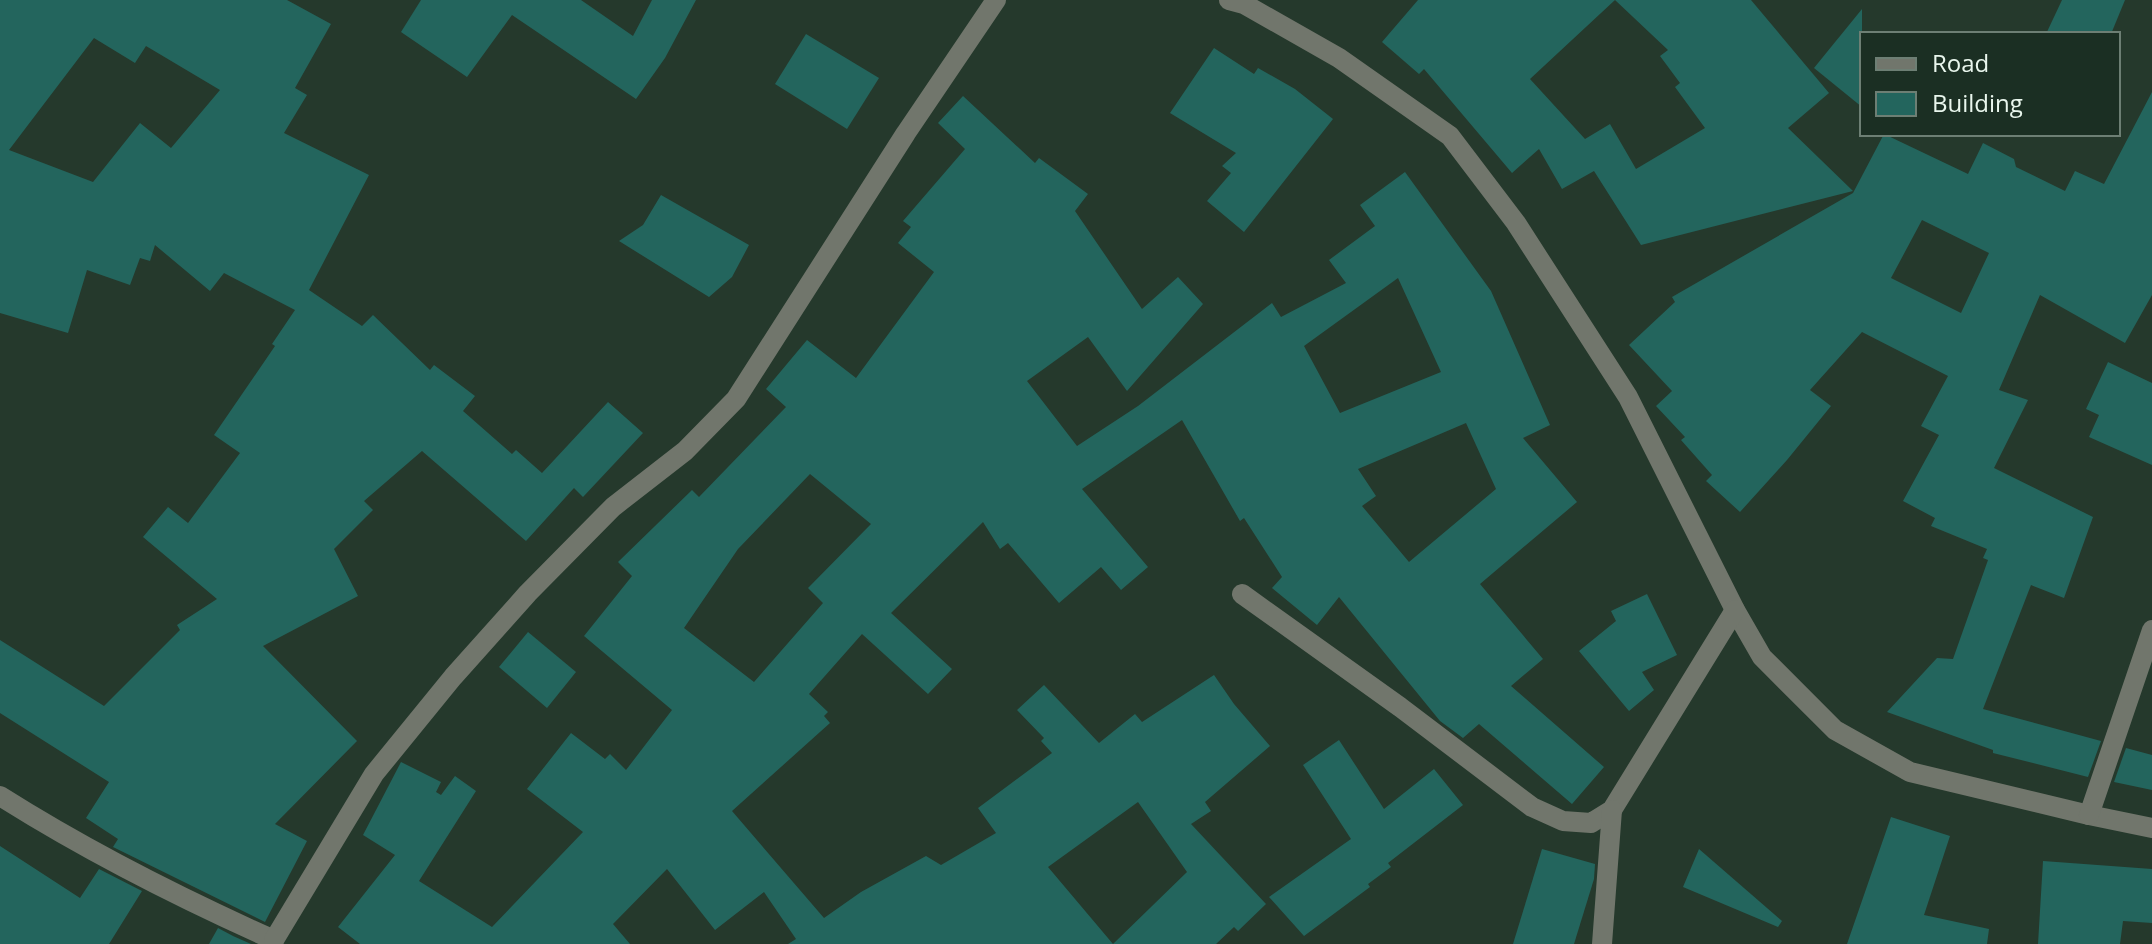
<svg xmlns="http://www.w3.org/2000/svg" width="2152" height="944" font-family="'Open Sans',sans-serif">
<style>
.building{fill:#23655d;fill-rule:evenodd}
.lines{fill:none;stroke-linecap:round;stroke-linejoin:round}
.minor{stroke:#71766c;stroke-width:20}
</style>
<rect width="100%" height="100%" fill="#25392c"/>
<g class="building">
<path d="M0,0H287L331,24L295,88L307,95L284,133L369,175L309,290L362,326L373,315L430,370L434,365L475,396L463,411L512,454L516,450L542,473L608,402L643,433L583,497L574,488L526,541L422,451L364,501L373,510L334,549L358,596L263,646L357,741L275,824L307,841L265,922L113,847L118,839L86,818L109,782L0,713V640L104,706L180,630L177,625L217,599L143,537L168,507L188,523L240,453L214,435L275,346L272,344L295,310L224,273L210,291L155,245L150,261L140,258L130,285L87,270L68,333L0,313ZM94,38L135,63L146,46L220,90L171,148L140,123L93,182L9,150Z"/>
<path d="M421,0H581L633,36L652,0H696L665,58L636,99L512,15L467,77L401,32Z"/>
<path d="M1418,0H1751L1829,93L1788,128L1853,191L1641,245L1594,171L1562,189L1539,149L1512,173L1424,69L1419,74L1382,42ZM1615,0L1668,50L1660,56L1680,83L1675,87L1705,128L1636,169L1610,124L1585,139L1530,79Z"/>
<path d="M2062,0H2125L2111,34H2046Z"/>
<path d="M1862,9V107L1814,68Z"/>
<path d="M806,34L879,78L847,129L775,84Z"/>
<path d="M1214,48L1254,74L1258,68L1295,89L1333,119L1244,232L1207,201L1231,173L1222,166L1236,153L1170,113Z"/>
<path d="M2152,92V295L2125,343L2040,295L1999,390L2028,400L1994,468L2093,517L2064,598L2031,585L1983,709L2101,741L2088,777L1993,753V750L1887,712L1937,658L1953,659L1988,560L1983,558L1987,549L1931,526L1935,518L1903,501L1939,435L1921,426L1948,376L1862,332L1810,390L1831,406L1787,460L1740,512L1706,481L1712,475L1681,440L1685,437L1656,406L1672,391L1629,345L1675,302L1672,297L1853,193L1884,134L1968,174L1983,143L2014,159L2016,167L2065,191L2075,171L2104,184ZM1922,220L1989,253L1961,313L1891,278Z"/>
<path d="M963,96L1035,163L1039,158L1088,194L1075,211L1142,309L1178,277L1203,304L1127,391L1088,337L1027,381L1077,446L1138,406L1272,303L1281,317L1346,283L1329,260L1375,226L1360,205L1405,172L1491,291L1550,425L1523,438L1577,502L1480,584L1543,659L1511,686L1604,767L1572,804L1479,724L1463,738L1440,721L1339,597L1317,625L1272,588L1282,577L1244,518L1240,521L1182,420L1082,489L1148,567L1121,590L1101,567L1059,603L1008,543L1000,549L983,522L891,613L952,669L928,694L862,634L809,694L828,712L824,716L830,723L732,811L824,918L861,892L926,856L941,865L996,833L978,808L1052,753L1041,741L1044,738L1017,710L1044,685L1099,743L1135,714L1142,722L1214,675L1234,704L1270,746L1205,802L1211,811L1191,824L1266,904L1238,931L1234,927L1216,944H788L796,939L764,892L715,930L667,869L613,924L630,944H360L338,927L395,855L363,835L401,762L441,782L436,792L441,795L455,776L476,791L419,881L492,927L583,832L527,789L571,733L605,759L610,754L626,770L672,710L584,636L632,576L618,562L692,490L699,497L786,407L766,389L807,340L856,378L934,272L898,243L911,227L903,221L965,149L938,123ZM1398,278L1441,372L1340,413L1304,346ZM1466,423L1496,489L1409,562L1362,506L1376,496L1358,469ZM810,474L871,524L808,588L823,603L754,682L684,628L738,549ZM1138,802L1187,872L1113,944L1048,867Z"/>
<path d="M661,195L749,245L732,277L709,297L619,241L643,225Z"/>
<path d="M2108,362L2152,383V465L2089,437L2099,415L2086,409Z"/>
<path d="M1647,594L1677,655L1642,672L1654,690L1629,711L1579,651L1616,621L1611,611Z"/>
<path d="M528,632L576,672L547,708L499,667Z"/>
<path d="M1339,740L1384,809L1434,769L1463,805L1388,863L1391,867L1368,884L1370,887L1304,936L1269,897L1351,839L1303,765Z"/>
<path d="M2126,748L2152,755V790L2114,782Z"/>
<path d="M1891,817L1950,836L1924,915L1989,929L1987,944H1847Z"/>
<path d="M0,846L80,898L99,869L142,891L109,944H0Z"/>
<path d="M1542,849L1595,864L1594,879L1574,944H1513Z"/>
<path d="M1699,849L1782,921L1778,927L1683,887Z"/>
<path d="M2043,861L2152,869V923L2123,921L2120,944H2038Z"/>
<path d="M218,928L233,936L251,944H209Z"/>
</g>
<g class="lines">
<g class="minor">
<path d="M1229,0L1244,4L1339,58L1450,136L1516,223L1628,397L1735,610L1762,657L1835,730L1910,772L2089,815L2152,828"/>
<path d="M1242,594L1400,707L1532,807L1563,821L1591,823L1612,810L1735,610"/>
<path d="M0,796C87,851 180,898 274,940L272,944"/>
<path d="M2089,815L2152,630"/>
<path d="M274,940L374,774L453,677L528,593L613,507L685,451L736,399L906,133L996,0"/>
<path d="M1602,944L1612,810"/>
</g>
</g>
<rect x="1860" y="32" width="260" height="104" fill="#1b2f23" stroke="#6d7f74" stroke-width="2"/>
<rect x="1876" y="58" width="40" height="12" fill="#71766c" stroke="#6d7f74" stroke-width="2"/>
<text x="1932" y="72" font-size="24" fill="#e9f6ed">Road</text>
<rect x="1876" y="92" width="40" height="24" fill="#23655d" stroke="#6d7f74" stroke-width="2"/>
<text x="1932" y="112" font-size="24" fill="#e9f6ed">Building</text>
</svg>
